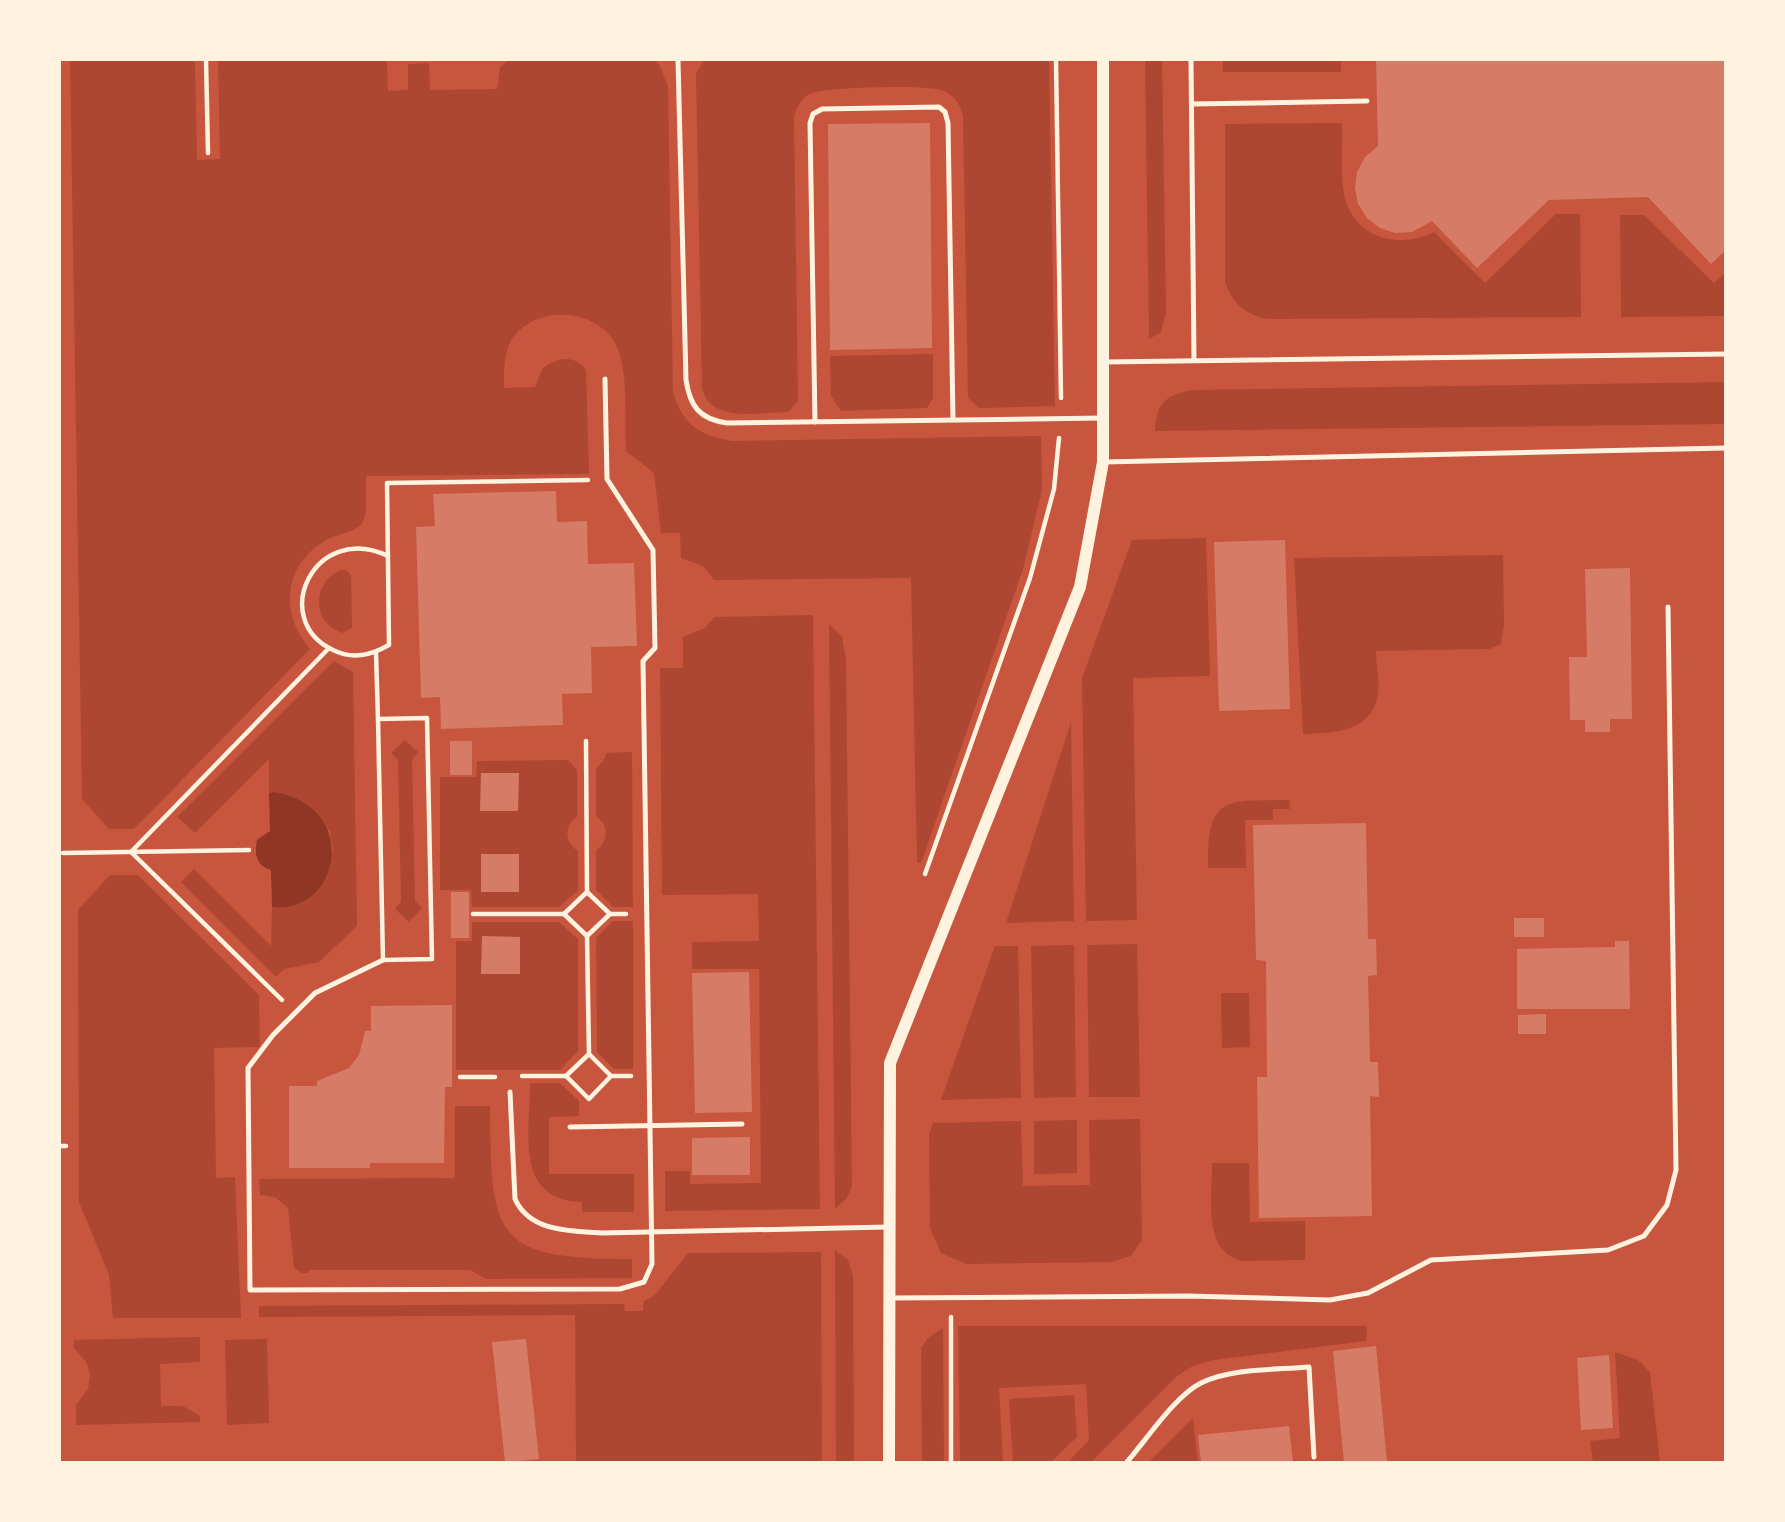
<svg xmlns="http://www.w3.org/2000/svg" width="1785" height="1522" font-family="'Public Sans',sans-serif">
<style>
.green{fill:#ae4732}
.water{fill:#8f3625}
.building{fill:#d67c66}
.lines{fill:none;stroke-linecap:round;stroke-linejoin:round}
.path{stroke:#fff3e0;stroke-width:4.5}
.service{stroke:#fff3e0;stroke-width:5}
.tertiary{stroke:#fff3e0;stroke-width:12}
</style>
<rect width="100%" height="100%" fill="#c8553d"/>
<g class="green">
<path d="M70,60H195L197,160L220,159L218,60H387L388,91L408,90V64L429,63L430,90L497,89L500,67L508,60H653L659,64L668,86L673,392C683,425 699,435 732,441L1041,436L1042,490L1023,569L921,863L917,862L911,578L714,580L703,566L681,558L680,533H661L654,473L626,451C624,419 629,380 618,349C602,309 540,303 514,336C503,351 504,371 504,388L535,387L542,369C556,357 575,354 586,370L589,474L366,476V512L362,524C351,534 335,534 323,542C283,567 280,615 310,649L134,829H109L82,799Z"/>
<path d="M704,60H1049L1055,406L979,408L968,398L963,116C960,104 955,96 944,91C930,84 822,87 809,94C800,100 797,107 794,116L798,401L788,412C760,412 710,424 702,388L696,74Z"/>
<path d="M1145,60H1162L1166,312L1161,332L1149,339Z"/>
<rect x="1223" y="60" width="118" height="12"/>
<path d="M1342,123C1343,145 1340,172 1344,194C1353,238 1398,250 1434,232L1485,283L1556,214H1580L1581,317L1268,319C1245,314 1232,304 1225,281V124Z"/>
<path d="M1620,215H1644L1714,283L1725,273V316L1621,317Z"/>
<path d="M933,354V398L927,408L841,411L831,396L830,356Z"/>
<path d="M1725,382V424L1155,431C1156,404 1164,396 1191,390Z"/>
<path d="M1206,538L1210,676L1133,678L1137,920L1086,921L1082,678L1132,540Z"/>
<path d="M1503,555L1504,626L1501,644L1489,649L1376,651C1376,664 1380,681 1378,695C1371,733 1333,733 1303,734L1294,558Z"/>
<path d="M340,570H346L351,575L352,628L342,633C311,622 312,583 340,570Z"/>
<path d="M813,615L820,1209L665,1211V1171H690V1184L761,1183L759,969H692V942L759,941L758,894L662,895L660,668H683V637L705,628L714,617Z"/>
<path d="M829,624L842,637L846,660L852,1187L846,1199L835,1209Z"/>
<path d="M334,661L353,672L357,926L319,962L284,969L276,977L181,882L194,869L271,946L272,907L276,908L330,867L333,849L330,831L274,792L269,793V759L195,833L177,817Z"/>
<path d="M1071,722L1074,921L1006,923Z"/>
<path d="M405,740L418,752L412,760L415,901L422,908L409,922L395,909L401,901L398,760L391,753Z"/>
<path d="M632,752L633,907H613L596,890V850C609,841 609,825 596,816V769L604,760L606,753Z"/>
<path d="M568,760L577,770V817C564,825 564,842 578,851V890L559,907H472L471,890H440V777H476L477,761Z"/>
<path d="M1289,800L1290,809H1273V820H1245L1246,868H1208C1207,794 1225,801 1289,800Z"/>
<path d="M110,875H138L259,995L260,1047L214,1048L216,1178L235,1177L241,1318H113L109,1275L79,1202L78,910Z"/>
<path d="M613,921H633V1069H614L597,1052L596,938Z"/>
<path d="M472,922H559L578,939V1051L560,1070H456V941H472Z"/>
<path d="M1137,944L1140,1097H1089L1087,945Z"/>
<path d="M1074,945L1076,1097L1034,1098L1031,946Z"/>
<path d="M995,946H1018L1021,1098L941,1100Z"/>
<path d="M1221,993H1249L1250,1047L1222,1048Z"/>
<path d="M530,1083H560L579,1101V1116L549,1117V1174H634V1212H582V1202C514,1200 530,1133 530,1083Z"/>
<path d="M455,1106H490C491,1238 493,1259 632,1259V1278L486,1279L470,1270H309V1273H302L294,1268L288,1208L275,1197L260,1195L259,1179L455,1178Z"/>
<path d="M1140,1119L1142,1240L1131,1256L1112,1262L966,1264L941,1253L930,1228L929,1134L933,1123L1021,1121L1023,1186L1090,1185L1089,1120Z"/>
<path d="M1077,1120V1173L1034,1174V1121Z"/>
<path d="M1212,1163H1249L1250,1222L1305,1221V1260L1242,1261C1201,1251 1213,1196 1212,1163Z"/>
<path d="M835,1250L848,1260L853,1276L854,1462H836Z"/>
<path d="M821,1252L822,1462H576L575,1315L259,1317V1306L624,1304L625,1311H643L644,1301L655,1295L688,1253Z"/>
<path d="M958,1326H1367L1366,1341L1214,1360L1193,1366L1177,1376L1091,1462H1068L1089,1440L1086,1384L999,1388L1003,1462H960Z"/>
<path d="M943,1328L944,1462H922L921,1348L928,1338Z"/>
<path d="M200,1337V1362L160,1364L161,1406H183L200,1416V1422L76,1425V1405L88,1389L90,1376L87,1363L74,1348V1340Z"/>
<path d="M267,1339L269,1423L227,1425L225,1340Z"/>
<path d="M1615,1352L1638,1360L1650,1372L1660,1462H1593L1590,1441L1620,1438Z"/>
<path d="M1074,1395L1077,1437L1051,1462H1013L1009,1399Z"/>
<path d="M1193,1418L1198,1462H1149Z"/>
</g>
<path class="water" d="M274,792C362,807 340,915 272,907L271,870C256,866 254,853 257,840L270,831L269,793Z"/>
<g class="building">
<path d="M1376,60H1726V250L1711,264L1648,197L1549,200L1477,268L1432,221L1412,232L1395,233L1380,228L1367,218L1358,204L1355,188L1357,172L1365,157L1378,146Z"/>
<path d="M930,123L932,348L830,350L828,124Z"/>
<path d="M556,491L557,522L587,521L588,564L634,563L637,646L591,647L592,693L562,694L563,725L441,729L440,697L421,698L416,527L435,526L433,494Z"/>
<path d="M1285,540L1290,709L1219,711L1214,542Z"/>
<path d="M1630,568L1632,719H1610V732H1585V720H1570L1569,657H1587L1585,569Z"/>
<rect x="450" y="741" width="22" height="34"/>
<path d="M481,773H519L518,811H480Z"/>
<path d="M1366,823L1368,939H1376L1377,975L1368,976L1370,1062H1378L1379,1097L1370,1096L1372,1216L1259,1218L1257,1077H1267L1266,961L1256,960L1253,825Z"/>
<rect x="481" y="854" width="38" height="38"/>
<rect x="451" y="892" width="18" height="46"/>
<rect x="1514" y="918" width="30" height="19"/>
<path d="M482,936L520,937V974H481Z"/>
<path d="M1615,941H1629L1630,1009H1517V949L1615,947Z"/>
<path d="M749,972L752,1112L695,1113L692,973Z"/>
<path d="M452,1005V1087H445L444,1163H370V1168H289V1086H317V1081L349,1068L359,1055L365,1031H371V1006Z"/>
<path d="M1546,1014V1034H1518V1015Z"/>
<path d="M750,1137V1175H692V1138Z"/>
<path d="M526,1339L539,1459L505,1462L492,1342Z"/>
<path d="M1376,1346L1387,1462H1344L1333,1351Z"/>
<path d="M1609,1355L1613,1428L1581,1430L1577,1358Z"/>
<path d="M1289,1426L1293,1462H1201L1198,1435Z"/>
</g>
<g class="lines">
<g class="path">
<path d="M206,60L208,153"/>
<path d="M1056,60L1061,398"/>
<path d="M388,556C315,521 268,619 333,650C353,660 371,655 389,645L387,483L588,480"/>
<path d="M376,653L378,719"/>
<path d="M427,718L432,959L383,960L378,719Z"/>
<path d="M586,741L587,892L610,914L587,936L564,914L587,892"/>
<path d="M63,853L249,850"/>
<path d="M925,874L1030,578L1054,489L1059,438"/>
<path d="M473,914H564"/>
<path d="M610,914H626"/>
<path d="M587,936L589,1054L611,1076L589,1099L566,1076L589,1054"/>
<path d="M282,1000L131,852L329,648"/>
<path d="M522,1076H566"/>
<path d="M611,1076H631"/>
<path d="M460,1077H495"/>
<path d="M60,1146H66"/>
<path d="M951,1317V1462"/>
</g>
<g class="service">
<path d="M678,60L686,380C690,406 699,419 727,423L1104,418"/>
<path d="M1191,60L1194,359"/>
<path d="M1192,104L1367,101"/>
<path d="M1105,362L1726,354"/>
<path d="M815,422L810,123L813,114L822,109L939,107L945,112L948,123L953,419"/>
<path d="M1103,462L1726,448"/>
<path d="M383,960L315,993L273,1035L248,1068L250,1290L620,1289L644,1282L652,1264L643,661L655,648L653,550L607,479L605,379"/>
<path d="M510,1092L515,1199C530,1232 570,1231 602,1233L888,1227"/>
<path d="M570,1127L742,1124"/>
<path d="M890,1298L1188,1296L1330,1300L1368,1293L1431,1260L1608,1250L1644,1236L1667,1205L1676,1170L1668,607"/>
<path d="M1127,1462C1147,1439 1175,1396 1201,1383C1232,1368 1275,1370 1309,1367L1314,1457"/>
</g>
<path class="tertiary" d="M889,1462L890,1063L1080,587L1103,462V60"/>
</g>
<rect width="1785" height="1522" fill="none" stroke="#fff3e0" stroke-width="122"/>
</svg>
